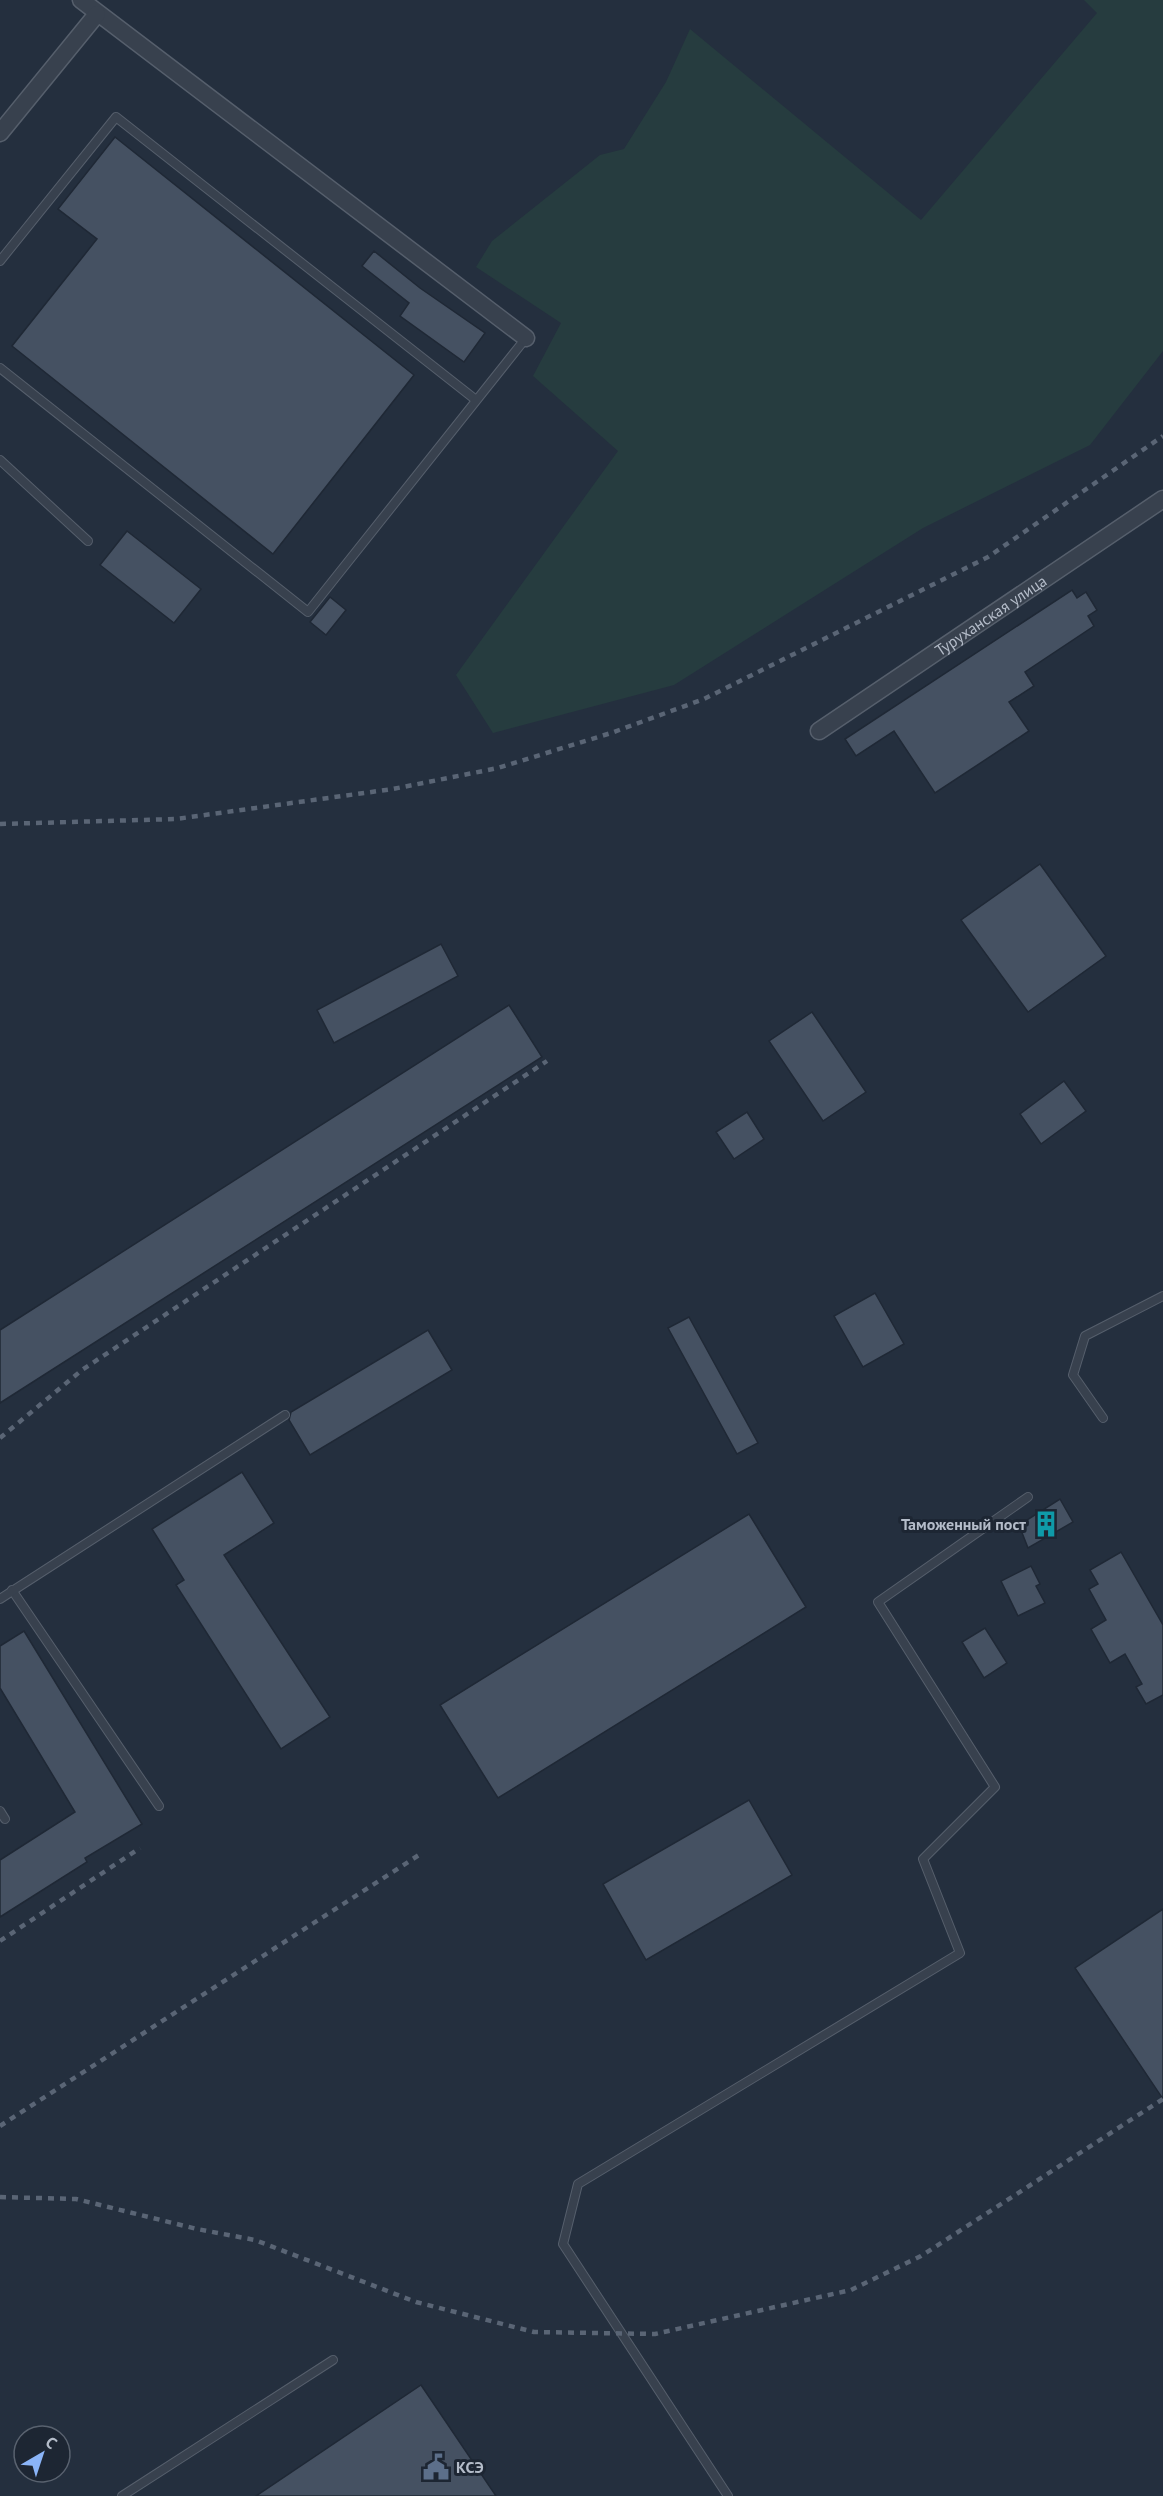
<svg xmlns="http://www.w3.org/2000/svg" width="1163" height="2496" font-family="'PT Sans',sans-serif">
<style>
.green{fill:#263c3f}
.building{fill:#455162;stroke:#1f2835;stroke-width:1.5}
.lines{fill:none;stroke-linecap:round;stroke-linejoin:round}
.service-casing{stroke:#565f6c;stroke-width:10}
.minor-casing{stroke:#565f6c;stroke-width:19}
.service{stroke:#38414e;stroke-width:8}
.minor{stroke:#38414e;stroke-width:16}
.rail{stroke:#5a6575;stroke-width:4.5;stroke-dasharray:6 6;stroke-linecap:butt}
.labels{text-anchor:middle;dominant-baseline:central;stroke-width:6;stroke-linejoin:round;paint-order:stroke}
.street-label{font-size:16px;fill:#b4bcc9;stroke:#1d2633}
.poi-label{font-size:16px;font-weight:bold;fill:#b4bcc9;stroke:#1d2633;text-anchor:end}
</style>
<rect width="100%" height="100%" fill="#242f3e"/>
<path class="green" d="M1084,0H1163V351L1090,445L923,528L674,685L493,733L456,675L618,451L533,376L561,323L476,267L492,241L600,155L624,149L666,82L690,29L921,220L1097,13Z"/>
<g class="building">
<path d="M115,137L414,375L273,554L12,346L97,239L58,209Z"/>
<path d="M374,251L420,288L485,333L464,362L400,316L409,303L362,266Z"/>
<path d="M127,531L201,589L174,623L100,565Z"/>
<path d="M1072,590L1077,598L1086,592L1097,610L1088,616L1094,626L1025,672L1034,686L1009,702L1029,731L935,793L894,731L856,756L845,739Z"/>
<path d="M330,597L346,610L326,635L310,622Z"/>
<path d="M1040,864L1106,956L1028,1012L961,920Z"/>
<path d="M441,944L458,976L334,1043L317,1010Z"/>
<path d="M509,1005L542,1057L0,1403V1330Z"/>
<path d="M812,1012L866,1092L823,1121L769,1041Z"/>
<path d="M1064,1081L1086,1111L1041,1144L1020,1114Z"/>
<path d="M747,1112L764,1139L734,1159L716,1132Z"/>
<path d="M875,1293L904,1344L863,1367L834,1316Z"/>
<path d="M689,1317L758,1443L737,1454L668,1328Z"/>
<path d="M428,1330L452,1370L310,1455L289,1420L291,1412Z"/>
<path d="M242,1472L274,1523L224,1555L330,1717L281,1749L176,1585L184,1580L152,1529Z"/>
<path d="M1060,1499L1073,1522L1028,1548L1019,1525Z"/>
<path d="M749,1514L806,1607L498,1798L440,1705Z"/>
<path d="M1121,1552L1163,1625V1695L1146,1704L1136,1687L1142,1684L1125,1654L1110,1663L1091,1629L1106,1620L1089,1589L1098,1584L1090,1570Z"/>
<path d="M1031,1566L1040,1584L1036,1586L1045,1603L1018,1616L1001,1581Z"/>
<path d="M985,1628L1007,1663L984,1678L962,1642Z"/>
<path d="M24,1631L142,1824L85,1858L87,1862L0,1917V1860L75,1812L0,1688V1646Z"/>
<path d="M749,1800L792,1875L646,1960L603,1884Z"/>
<path d="M1163,1909V2099L1075,1968Z"/>
<path d="M421,2385L496,2496H256Z"/>
</g>
<g class="lines">
<g class="service-casing">
<g id="service">
<path d="M0,261L116,117L476,400"/>
<path d="M0,368L308,612L526,338"/>
<path d="M0,460L88,541"/>
<path d="M1103,1418L1073,1375L1085,1336L1163,1296"/>
<path d="M12,1590L159,1806"/>
<path d="M0,1599L285,1415"/>
<path d="M0,1811L5,1819"/>
<path d="M122,2496L333,2360"/>
<path d="M728,2496L563,2244L578,2184L960,1953L923,1859L995,1787L878,1602L1028,1497"/>
</g>
</g>
<g class="minor-casing">
<g id="minor">
<path d="M81,0L526,338"/>
<path d="M0,133L97,14"/>
<path id="s1" d="M819,731L1163,499"/>
</g>
</g>
<use href="#service" class="service"/>
<use href="#minor" class="minor"/>
<g class="rail">
<path d="M0,824L176,819L393,789L498,768L611,733L704,699L988,557L1163,436"/>
<path d="M0,1438L82,1370L547,1061"/>
<path d="M0,1941L140,1848"/>
<path d="M0,2126L422,1853"/>
<path d="M0,2197L76,2199L197,2229L255,2240L416,2302L534,2332L655,2334L851,2290L921,2256L1163,2099"/>
</g>
</g>
<defs>
<g id="building-bare" transform="scale(2.07)"><path d="M-4-6H4V6H1V3H-1V6H-4ZM-2.5-4.3h1.7v1.8h-1.7ZM.8-4.3h1.7v1.8H.8ZM-2.5-1h1.7V.8h-1.7ZM.8-1h1.7V.8H.8Z" fill="#0f9aa8" stroke="#1d2633" stroke-width="2.5" paint-order="stroke"/></g>
<g id="civic-bare" transform="scale(2.07)"><path d="M-.6-6.5H3V-4.5H.6V-3L4-1V1h2V6H-6V1h2V-1L-.6-3ZM-1.2 2.5V6h2.4V2.5Z" fill="#5c6f8a" stroke="#1d2633" stroke-width="2.5" paint-order="stroke"/></g>
</defs>
<g fill-rule="evenodd">
<use href="#building-bare" x="1046" y="1524"/>
<use href="#civic-bare" x="436" y="2467"/>
</g>
<g class="labels">
<g class="street-label">
<text stroke="none"><textPath href="#s1" startOffset="207">Туруханская улица</textPath></text>
</g>
<g class="poi-label">
<text x="1026" y="1524">Таможенный пост</text>
<text x="456" y="2467" text-anchor="start">КСЭ</text>
</g>
</g>
<g transform="translate(42 2454) rotate(39)"><circle r="28" fill="#1d2633" stroke="#59626f" stroke-width="1.5"/>
<path d="M0-4.5L10 22L0 15L-10 22Z" fill="#8ab4f8"/>
<text y="-9" font-size="16" font-weight="bold" text-anchor="middle" fill="#b4bcc9">С</text>
</g>
</svg>
